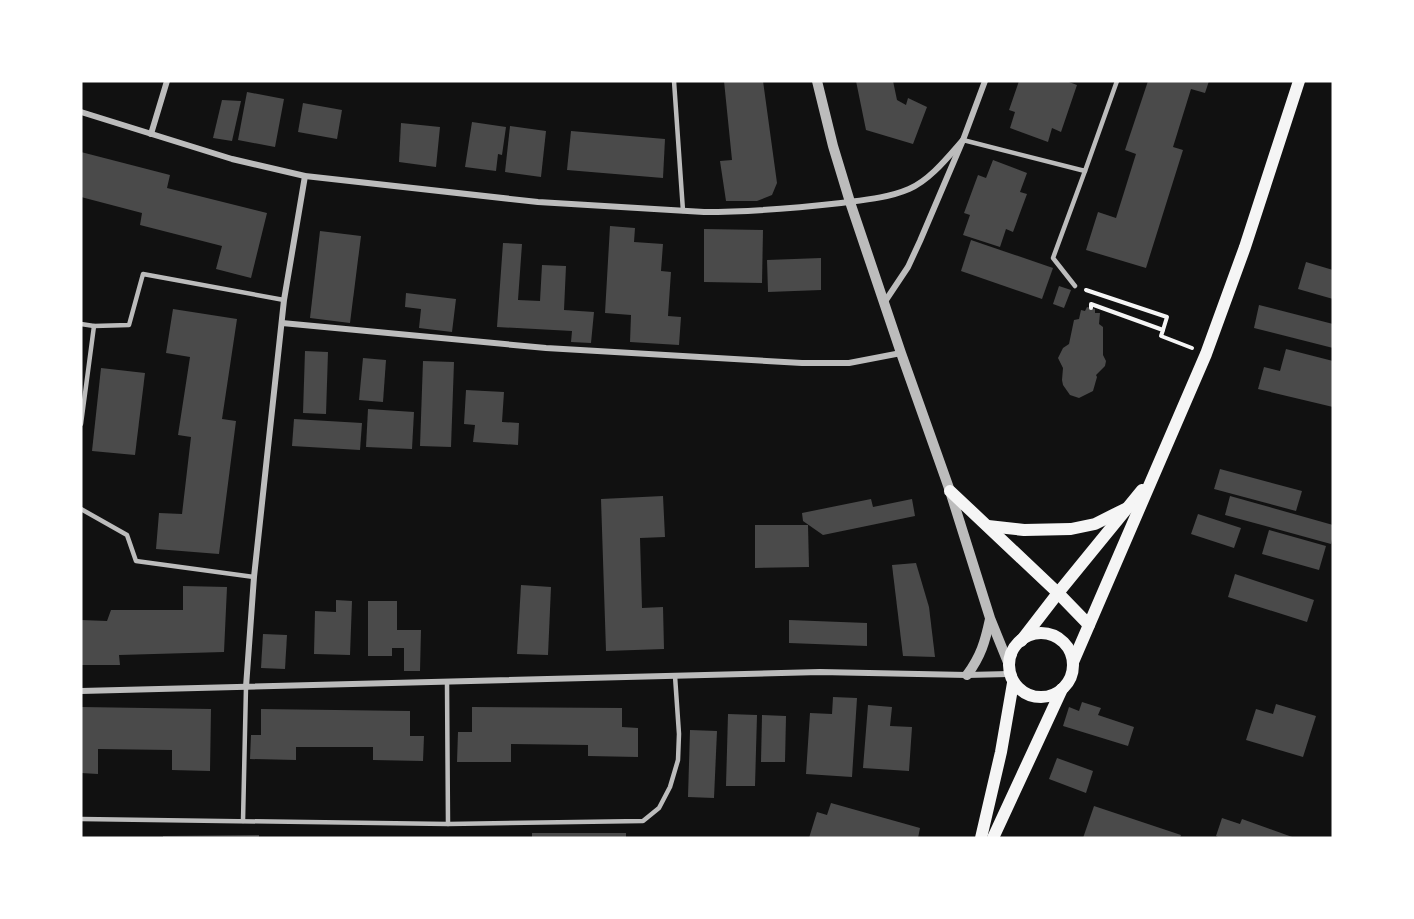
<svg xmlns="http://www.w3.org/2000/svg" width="1414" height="919" font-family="'Varela Round',sans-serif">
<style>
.building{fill:#4a4a4a}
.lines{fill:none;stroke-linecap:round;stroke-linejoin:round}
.path{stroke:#f5f5f5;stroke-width:4}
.service{stroke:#bcbcbc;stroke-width:4.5}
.minor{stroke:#bcbcbc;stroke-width:6}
.tertiary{stroke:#bcbcbc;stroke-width:10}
.secondary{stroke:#f5f5f5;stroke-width:12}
</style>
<rect width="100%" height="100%" fill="#111"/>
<g class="building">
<path d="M724,81H763L777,183L772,195L757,201H726L720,161L732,160Z"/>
<path d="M856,81H893L897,100L906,105L908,98L927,107L913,144L866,130Z"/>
<path d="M1019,81H1069V82L1077,85L1061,132L1052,128L1048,142L1010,128L1015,112L1009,110Z"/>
<path d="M1148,81H1209L1205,93L1191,89L1173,147L1183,150L1146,268L1086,250L1098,212L1116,218L1136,154L1125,150Z"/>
<path d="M247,92L284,99L275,147L238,140Z"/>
<path d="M222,100L241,101L232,141L213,138Z"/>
<path d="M303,103L342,110L337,139L298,132Z"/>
<path d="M472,122L506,127L502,155L498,154L496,171L465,167Z"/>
<path d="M401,123L440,127L436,167L399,162Z"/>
<path d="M510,126L546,131L541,177L505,172Z"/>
<path d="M571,131L665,139L663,178L567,170Z"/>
<path d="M81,152L170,175L167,188L267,213L251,278L216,269L222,246L140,225L142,213L81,197Z"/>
<path d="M993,160L1027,173L1020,192L1027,194L1013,232L1006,229L1000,247L963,235L970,215L964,213L978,175L986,178Z"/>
<path d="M610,226L635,228L634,242L663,244L661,271L671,272L668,316L681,317L679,345L630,342L631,315L605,313Z"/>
<path d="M704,229L763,230L762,283L704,282Z"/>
<path d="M320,231L361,236L350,323L310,318Z"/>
<path d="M971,240L1053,268L1042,299L961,271Z"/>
<path d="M503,243L522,244L518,300L540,301L542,265L566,266L564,310L594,312L591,343L571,342L572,331L497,327Z"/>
<path d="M821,258V290L768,292L767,260Z"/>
<path d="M1306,262L1333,270L1332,280L1333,299L1298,289Z"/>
<path d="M1059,286L1071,290L1064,308L1053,304Z"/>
<path d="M406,293L456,299L452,332L419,328L421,309L405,307Z"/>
<path d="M1259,305L1333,324V348L1254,328Z"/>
<path d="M1087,307L1095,309V313H1100L1099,324L1103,327V355L1106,361L1105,366L1096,375L1097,377L1093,391L1079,398L1070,395L1063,385L1062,380L1063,368L1058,358L1063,348L1069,344L1074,320L1079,319L1081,310L1085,311Z"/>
<path d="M173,309L237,319L222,419L236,421L219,554L156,549L159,513L182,514L191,437L178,435L190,357L166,353Z"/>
<path d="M1286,349L1333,361V407L1258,389L1264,367L1280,371Z"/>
<path d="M305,351L328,352L326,414L303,413Z"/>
<path d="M363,358L386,360L383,402L359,400Z"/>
<path d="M423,361L454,362L451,447L420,446Z"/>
<path d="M101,368L145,373L135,455L92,451Z"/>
<path d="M466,390L504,392L502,422L519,423L518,445L473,442L475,425L464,424Z"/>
<path d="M368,409L414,412L412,449L366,447Z"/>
<path d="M294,419L362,423L360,450L292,446Z"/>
<path d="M1220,469L1302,491L1296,511L1214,489Z"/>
<path d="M663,496L665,537L640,538L642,608L663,607L664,649L606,651L601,499Z"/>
<path d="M1230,496L1333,525V535L1331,544L1225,515Z"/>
<path d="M871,499L873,507L912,499L915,516L823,535L803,521L802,513Z"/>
<path d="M1198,514L1241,528L1234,548L1191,534Z"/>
<path d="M755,525H808L809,567L755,568Z"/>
<path d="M1269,530L1326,546L1319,570L1262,554Z"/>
<path d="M916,563L929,607L935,657L903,656L892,565Z"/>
<path d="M1235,574L1314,600L1307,622L1228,597Z"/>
<path d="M521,585L551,587L548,655L517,654Z"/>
<path d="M183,586L227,587L224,652L119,655L120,665H81V620L107,621L111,610H183Z"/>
<path d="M336,600L352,601L350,655L314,654L315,611L336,612Z"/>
<path d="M368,601H397V630H421L420,671H404V648H392V656H368Z"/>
<path d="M789,620L867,623V646L789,643Z"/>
<path d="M263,634L287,635L285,669L261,668Z"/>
<path d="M833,697L857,698L852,777L806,774L810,713L832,714Z"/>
<path d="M1082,702L1101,708L1098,715L1134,727L1128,746L1063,726L1069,707L1079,711Z"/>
<path d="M1276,704L1316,716L1303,757L1246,740L1256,709L1273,714Z"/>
<path d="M868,705L892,707L890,726L912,727L909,771L863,768Z"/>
<path d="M81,707L211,709L210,771L172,770V750L98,749V774L81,773Z"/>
<path d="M472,707L622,708V727L638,728V757L588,756V745L511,744V762H457L458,732H472Z"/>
<path d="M261,709L410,711V736H424L423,761L373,760V747H296V760L250,759L251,735H261Z"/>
<path d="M728,714L757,715L755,786H726Z"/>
<path d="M762,715L786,716L785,762H761Z"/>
<path d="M690,730L717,731L714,798L688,797Z"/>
<path d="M1057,758L1093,771L1086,793L1049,779Z"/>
<path d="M831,803L920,828L918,838H809L817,812L827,815Z"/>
<path d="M1094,806L1181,835L1180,838H1083Z"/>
<path d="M1222,818L1240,824L1242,819L1295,838H1220L1216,836Z"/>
<rect x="532" y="833" width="94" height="5"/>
<path d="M259,835V838H163V836Z"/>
</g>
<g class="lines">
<g class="path">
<path d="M1086,290L1167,317L1163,330"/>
<path d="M1091,308V304L1163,330L1161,336L1192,348"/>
</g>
<g class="service">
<path d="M674,81L683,211"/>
<path d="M963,140L1085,171L1117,81"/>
<path d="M1075,286L1053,258L1085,171"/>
<path d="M81,324L94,326L129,325L143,274L284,300"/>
<path d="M81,424L94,326"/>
<path d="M81,509L127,535L136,561L254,577"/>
<path d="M447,683L448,824"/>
<path d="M81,819L448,824L643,821L659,808L670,787L678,760L679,734L675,676"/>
<path d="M243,821L246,687"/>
</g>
<g class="minor">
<path d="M81,112L232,159L305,176L538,202L704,212C749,212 796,208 841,203C864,200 888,198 909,189C930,180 948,157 963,140"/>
<path d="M151,134L167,81"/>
<path d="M884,303L908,267L920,241L963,140L985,81"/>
<path d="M282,323L546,348L802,363H849L901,353"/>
<path d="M246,687L254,577L284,300L305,176"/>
<path d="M81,691L820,672L967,675L1009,674"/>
</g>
<g class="tertiary">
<path d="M817,81L833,146L850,202L901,353L950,491L990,618L1009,665"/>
<path d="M967,675C981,656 985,642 990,619"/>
</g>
<g class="secondary">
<path d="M950,491L1058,593L1089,625"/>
<path d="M988,526L1024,530L1071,529L1095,524L1125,509"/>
<circle cx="1041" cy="665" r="32"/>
<path d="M1021,641L1058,593L1142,490"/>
<path d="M1073,662L1206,354L1245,247L1299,81"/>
<path d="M981,838L1001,752L1013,683"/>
<path d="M993,838L1062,689"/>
</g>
</g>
<rect width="1414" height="919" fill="none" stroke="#ffffff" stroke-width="165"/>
</svg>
